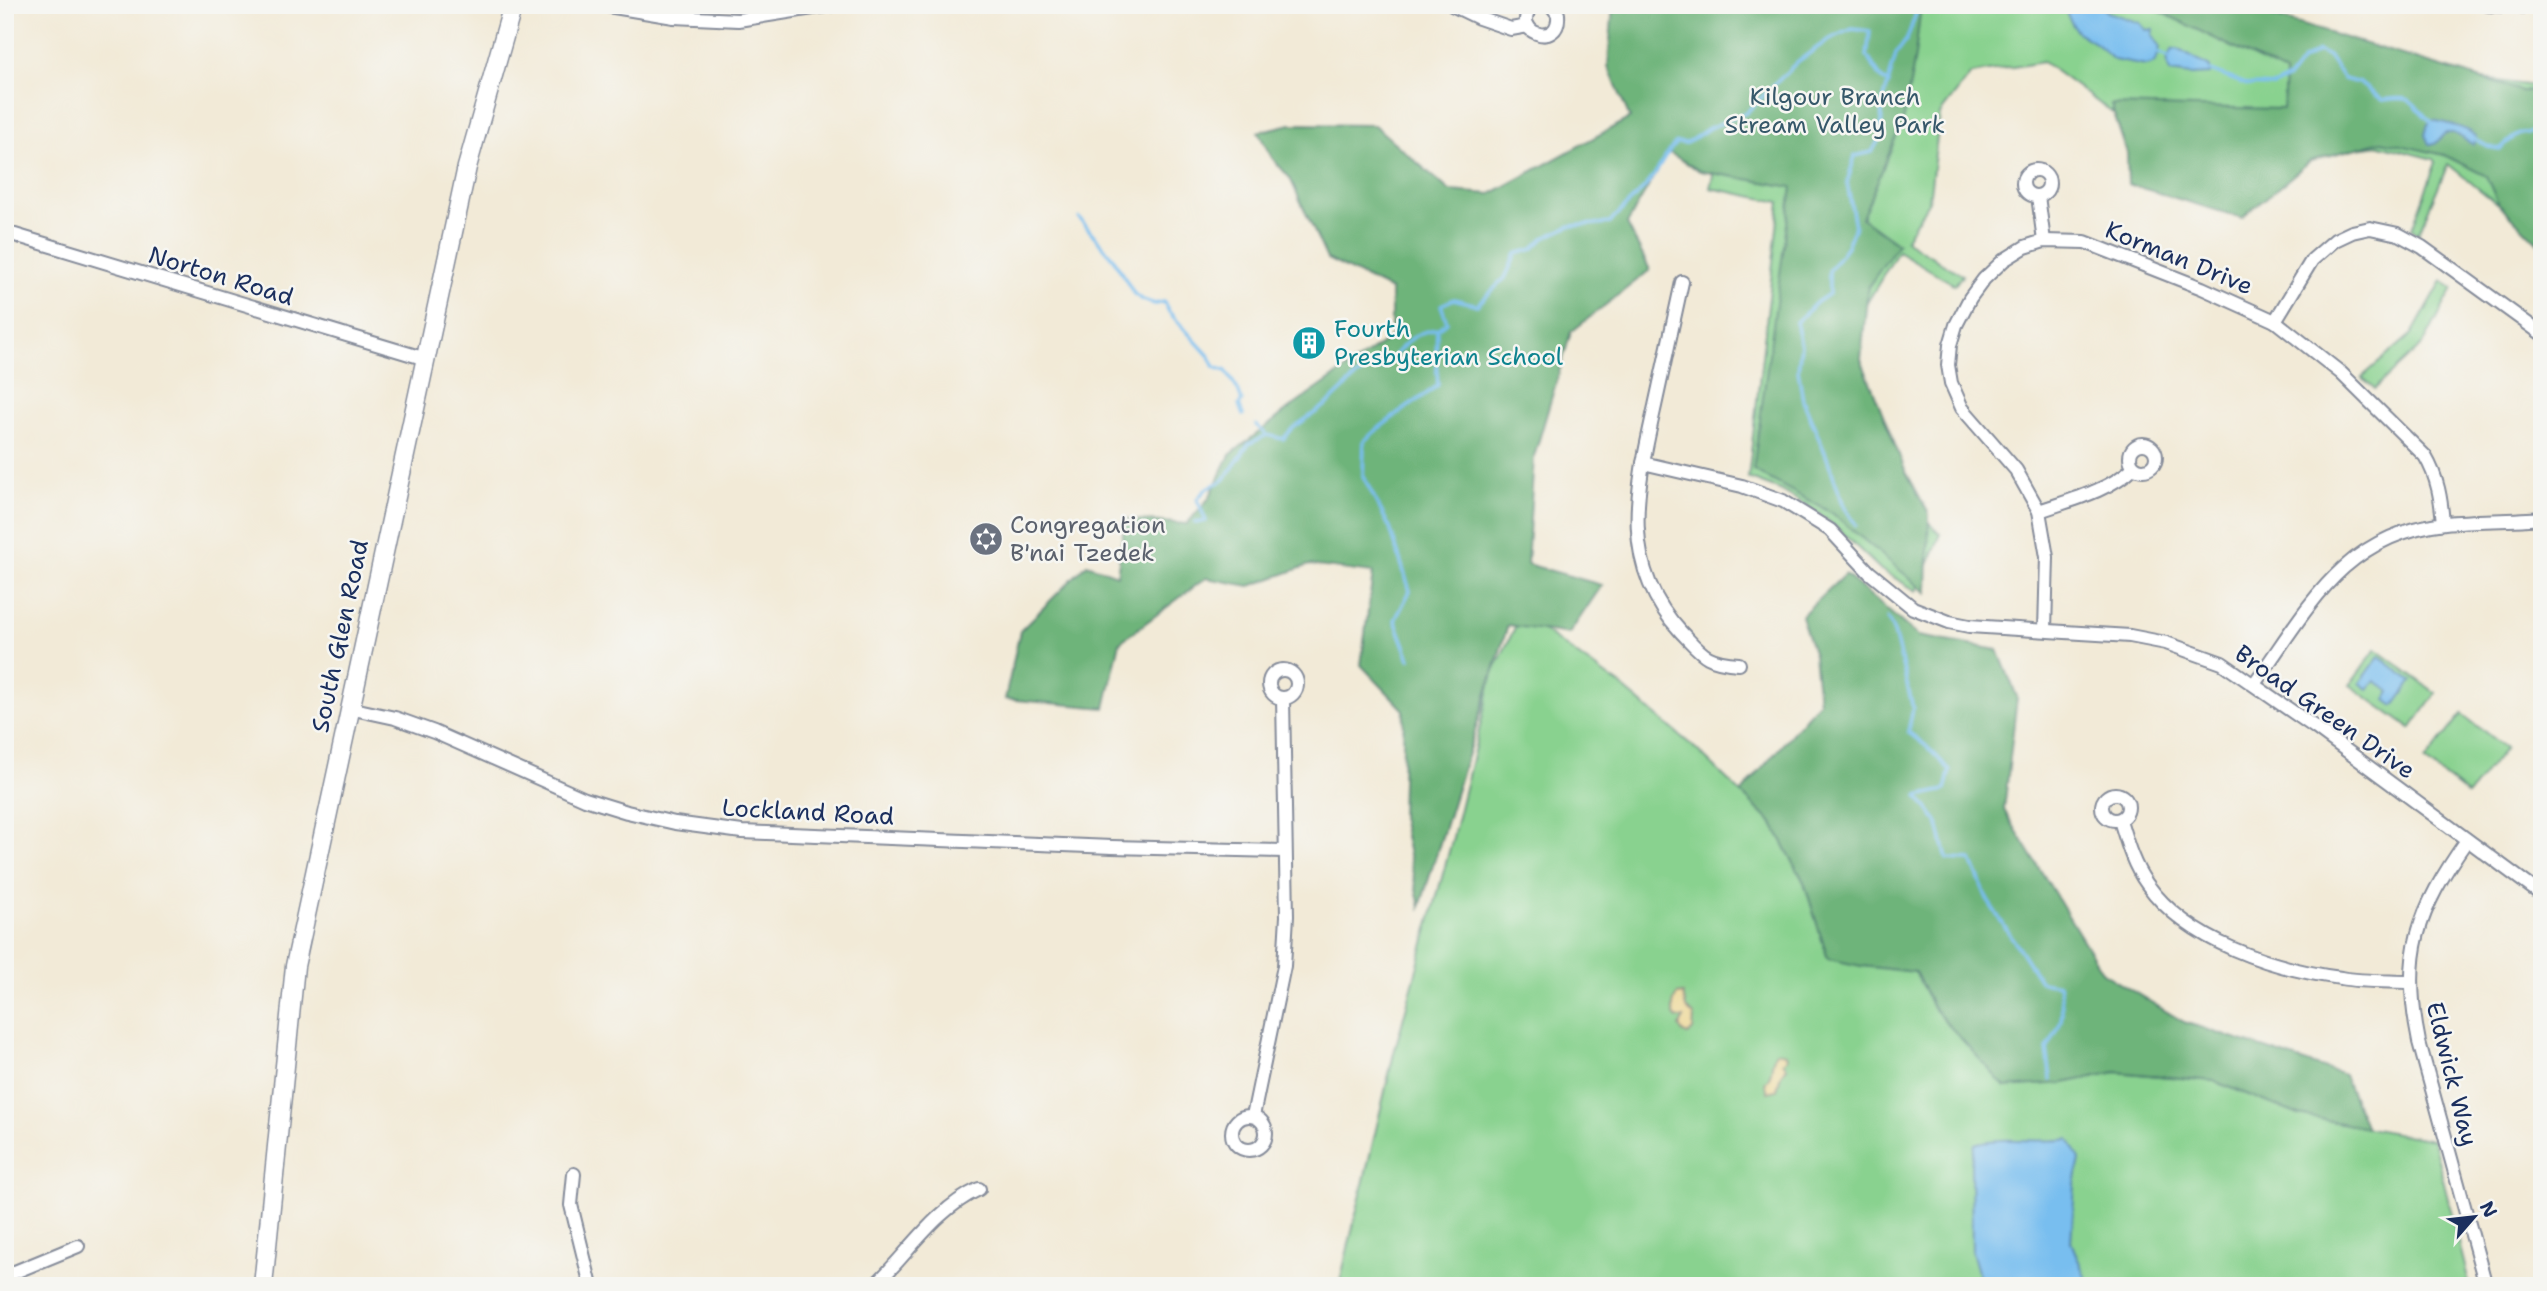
<svg xmlns="http://www.w3.org/2000/svg" width="2547" height="1291" font-family="'Shantell Sans',sans-serif">
<style>
.green{fill:#89d28f;stroke:#528076;stroke-width:2}
.forest{fill:#6eb47a;stroke:#44726c;stroke-width:2}
.sand{fill:#eeda9e;stroke:#84847e;stroke-width:2}
.water{fill:#78beef;stroke:#4a76a6;stroke-width:2}
.lines{fill:none;stroke-linecap:round;stroke-linejoin:round}
.stream{stroke:#78beef;stroke-width:3.5}
.street-casing{stroke:#868c9a;stroke-width:16}
.secondary-casing{stroke:#868c9a;stroke-width:21}
.street{stroke:#fff;stroke-width:12}
.secondary{stroke:#fff;stroke-width:18}
.labels{text-anchor:middle;dominant-baseline:central;stroke-width:5;stroke-linejoin:round;paint-order:stroke}
.park-label{font-size:24px;fill:#36586a;stroke:#f6f6f2}
.street-label{font-size:24px;fill:#1b2f5e;stroke:#f6f6f2}
.culture-label{font-size:24px;fill:#0d838f;stroke:#f6f6f2;text-anchor:start}
.worship-label{font-size:24px;fill:#5b616d;stroke:#f6f6f2;text-anchor:start}
</style>
<rect width="100%" height="100%" fill="#f6f6f2"/>
<filter id="ink" filterUnits="userSpaceOnUse"><feTurbulence type="fractalNoise" baseFrequency=".0143" numOctaves="2"/><feDisplacementMap in="SourceGraphic" scale="14" xChannelSelector="R" yChannelSelector="G"/><feConvolveMatrix kernelMatrix="1 2 1 2 8 2 1 2 1" color-interpolation-filters="sRGB"/></filter>
<filter id="wash" filterUnits="userSpaceOnUse"><feTurbulence type="fractalNoise" baseFrequency=".00686" numOctaves="4" result="noise"/><feDisplacementMap in="SourceGraphic" scale="28" xChannelSelector="R" yChannelSelector="G"/><feGaussianBlur stdDeviation="1.57" result="paint"/><feColorMatrix in="noise" values="0 0 0 0 0 0 0 0 0 0 0 0 0 0 0 0 0 1.4 0 .05"/><feComposite in="paint" operator="in"/></filter>
<g filter="url(#wash)">
<rect width="100%" height="100%" fill="#f2ead7"/>
<g class="green">
<path d="M1706,5H2224L2468,77L2542,87V240L2448,164L2418,234L2412,229L2436,162L2434,159L2380,145L2294,156L2242,208L2043,62L1971,74L1940,114L1929,201L1905,240L1962,275L1955,285L1898,251L1832,361L1911,506L1941,534L1917,591L1881,570L1836,527L1811,508L1780,490L1748,478L1780,202L1710,188L1734,85Z"/>
<path d="M2442,281L2453,288L2424,343L2375,389L2362,377L2412,334Z"/>
<path d="M1521,615L1621,686L1696,749L1773,824L1804,882L1828,959L1915,972L1935,1011L2064,1083L2116,1072L2214,1081L2299,1115L2433,1140L2470,1286H1339L1394,1053L1453,837L1493,673Z"/>
<path d="M2376,649L2436,693L2411,729L2350,685Z"/>
<path d="M2462,714L2505,748L2468,795L2425,761Z"/>
</g>
<g class="forest">
<path d="M1613,5H1921L1915,56L1904,118L1862,218L1898,244L1868,287L1861,359L1905,470L1929,514L1927,593L1832,513L1753,470L1792,187L1700,171L1668,152L1627,224L1650,270L1571,332L1534,457L1527,564L1602,585L1569,634L1508,625L1420,907L1401,817L1404,710L1361,665L1373,573L1309,565L1250,586L1206,578L1120,642L1105,708L1005,699L1020,631L1087,564L1117,575L1125,519L1187,524L1209,498L1230,455L1290,408L1391,337V290L1327,259L1290,178L1272,158L1258,132L1291,124L1374,125L1450,191L1491,194L1630,118L1608,66Z"/>
<path d="M2147,5H2245L2269,15L2522,91L2542,92V247L2498,203L2486,176L2444,155L2382,141L2310,161L2242,218L2128,184L2127,153L2111,105L2283,109L2285,73Z"/>
<path d="M1845,574L1918,636L1998,650L2017,697L2004,810L2103,973L2184,1022L2344,1075L2366,1128L2299,1115L2214,1081L2116,1072L2064,1083L2005,1087L1935,1010L1915,972L1861,966L1828,959L1804,882L1773,824L1741,793L1819,702L1814,655L1801,616Z"/>
</g>
<g class="sand">
<path d="M1683,994L1686,1008L1694,1016L1693,1030L1688,1035L1683,1033L1679,1027L1684,1018H1676C1671,1011 1673,1002 1677,995Z"/>
<path d="M1776,1051L1786,1053L1787,1058L1783,1062L1787,1068L1781,1074L1777,1090L1768,1092L1765,1083C1774,1074 1770,1062 1776,1051Z"/>
</g>
<g class="water">
<path d="M2066,5H2100L2108,12L2140,23L2146,30L2153,29L2152,36L2160,47L2157,58L2153,64L2146,66L2114,60L2096,44L2077,32L2067,15Z"/>
<path d="M2177,49L2210,67V74L2191,75L2170,72C2166,63 2167,58 2172,50Z"/>
<path d="M2434,120C2447,124 2466,127 2476,136L2474,145L2453,133H2445L2435,144H2429L2425,135L2428,124Z"/>
<path d="M2379,657L2412,681L2394,706L2386,700L2391,692L2375,681L2368,689L2360,683Z"/>
<path d="M2069,1139L2080,1159L2075,1184L2071,1242L2089,1286H1982L1972,1251L1971,1163L1975,1144C2004,1135 2038,1144 2069,1139Z"/>
</g>
<g class="lines">
<g class="stream">
<path d="M2158,53L2168,57"/>
<path d="M2211,71L2248,85L2273,86L2289,78L2302,61L2318,51L2328,56L2344,79L2359,83L2383,100C2420,94 2410,106 2433,123"/>
<path d="M2472,137L2488,147L2500,149C2515,135 2520,130 2542,134"/>
<path d="M1079,218L1113,258L1134,294L1143,300L1155,304L1164,302L1169,312L1210,357L1215,367L1226,371L1238,390L1242,401L1239,405L1243,415"/>
<path d="M1256,425L1267,435"/>
<path d="M1195,523L1206,521L1197,499L1207,488L1224,480L1249,444L1267,435L1283,439L1293,428L1329,403L1356,377L1367,370L1384,368C1394,356 1407,339 1421,333C1433,328 1436,332 1447,322L1441,305L1454,299L1477,305L1505,278L1516,254L1533,249L1544,238L1570,226L1610,223C1622,209 1634,199 1646,186C1658,173 1663,156 1676,143H1687L1709,128L1746,113L1797,62L1828,40L1852,29L1870,31L1867,56L1882,79L1889,84"/>
<path d="M1856,525L1844,506L1826,455L1803,400L1798,370L1801,345L1796,322L1817,302L1829,294V271L1847,246L1855,226L1847,183L1855,156L1872,152L1881,136L1882,106L1896,54L1907,39L1919,5"/>
<path d="M1887,618L1894,632L1913,708L1908,732L1925,745L1950,770L1945,790L1918,796L1937,821L1947,859L1971,860L1988,901L2041,982L2059,985C2065,1016 2063,1023 2047,1049L2051,1080"/>
<path d="M1410,659L1395,620L1410,591L1390,528L1363,476L1364,441C1387,419 1414,404 1438,385L1436,360L1437,330"/>
</g>
</g>
</g>
<g filter="url(#ink)">
<g class="lines">
<g class="street-casing">
<g id="street">
<path d="M602,5L674,17L738,20L832,5"/>
<path d="M1452,5L1479,18L1511,29L1528,26"/>
<path d="M1534,5C1506,30 1561,52 1558,14L1551,5"/>
<path d="M2488,5L2542,7"/>
<circle cx="2036" cy="183" r="13"/>
<path d="M2038,196L2044,241"/>
<path d="M5,232L426,359"/>
<path d="M1682,282C1673,323 1664,365 1655,406C1637,487 1618,564 1681,632C1703,655 1706,662 1739,664"/>
<path d="M2275,321L2312,260L2335,240L2352,232L2370,228L2398,234L2422,247L2542,334"/>
<circle cx="2143" cy="457" r="13"/>
<path d="M1643,463L1742,486L1783,501L1830,530L1869,572L1913,608L1949,622L1969,626L2130,636L2166,643L2222,663L2316,728L2542,895"/>
<path d="M2039,511C2071,500 2109,491 2134,467"/>
<path d="M2045,630L2047,557L2039,511L2016,470L1962,408L1951,383L1948,365L1950,345L1956,325L1970,298L1984,279L2004,260L2025,247L2044,241L2085,242L2202,288L2275,321L2341,373L2425,456C2438,478 2441,499 2443,523"/>
<circle cx="1283" cy="684" r="14"/>
<path d="M2254,684C2308,609 2342,535 2445,523C2477,520 2510,521 2542,518"/>
<path d="M349,708L395,718L434,732L585,799L627,812L675,823L742,832L1112,847L1285,851"/>
<circle cx="2115" cy="807" r="13"/>
<path d="M2120,820C2127,843 2133,865 2147,884C2188,942 2274,969 2341,978C2363,982 2387,981 2410,982"/>
<path d="M2467,840C2417,911 2401,955 2419,1042L2486,1286"/>
<circle cx="1249" cy="1133" r="17"/>
<path d="M1253,1116L1284,966L1287,916L1283,698"/>
<path d="M574,1174L571,1205L591,1286"/>
<path d="M5,1276L78,1246"/>
<path d="M874,1286C909,1253 934,1210 979,1189"/>
</g>
</g>
<g class="secondary-casing">
<path id="secondary" d="M263,1286L295,966L467,167L513,5"/>
</g>
<use href="#street" class="street"/>
<use href="#secondary" class="secondary"/>
</g>
</g>
<defs>
<g id="building-disc" transform="scale(1.75)"><circle r="9.5" fill="#0f9aa8" stroke="#f6f6f2"/><path d="M-4-6H4V6H1V3H-1V6H-4ZM-2.5-4.3h1.7v1.8h-1.7ZM.8-4.3h1.7v1.8H.8ZM-2.5-1h1.7V.8h-1.7ZM.8-1h1.7V.8H.8Z" fill="#fff"/></g>
<g id="synagogue-disc" transform="scale(1.75)"><circle r="9.5" fill="#6b7280" stroke="#f6f6f2"/><path d="M0-6.5L5.6 3.2H-5.6ZM0 6.5L5.6-3.2H-5.6Z" fill="#fff"/></g>
</defs>
<g fill-rule="evenodd">
<use href="#building-disc" x="1309" y="343"/>
<use href="#synagogue-disc" x="986" y="539"/>
</g>
<g class="labels">
<g class="park-label">
<text x="1835" y="97">Kilgour Branch<tspan x="1835" dy="28">Stream Valley Park</tspan></text>
</g>
<g class="street-label">
<text transform="translate(2179 258) rotate(22)">Korman Drive</text>
<text transform="translate(221 276) rotate(17)">Norton Road</text>
<text transform="translate(340 636) rotate(-78)">South Glen Road</text>
<text transform="translate(2325 712) rotate(35)">Broad Green Drive</text>
<text transform="translate(808 812) rotate(3)">Lockland Road</text>
<text transform="translate(2452 1074) rotate(76)">Eldwick Way</text>
</g>
<g class="culture-label">
<text x="1334" y="329">Fourth<tspan x="1334" dy="28">Presbyterian School</tspan></text>
</g>
<g class="worship-label">
<text x="1010" y="525">Congregation<tspan x="1010" dy="28">B'nai Tzedek</tspan></text>
</g>
</g>
<rect width="2547" height="1291" fill="none" stroke="#f6f6f2" stroke-width="28"/>
<g transform="translate(2474 1217) rotate(62)" stroke="#f6f6f2" stroke-width="5" paint-order="stroke">
<path d="M0-5L12 26L0 18L-12 26Z" fill="#1b2f5e"/>
<text y="-10" font-size="19" font-weight="bold" text-anchor="middle" fill="#1b2f5e">N</text>
</g>
</svg>
